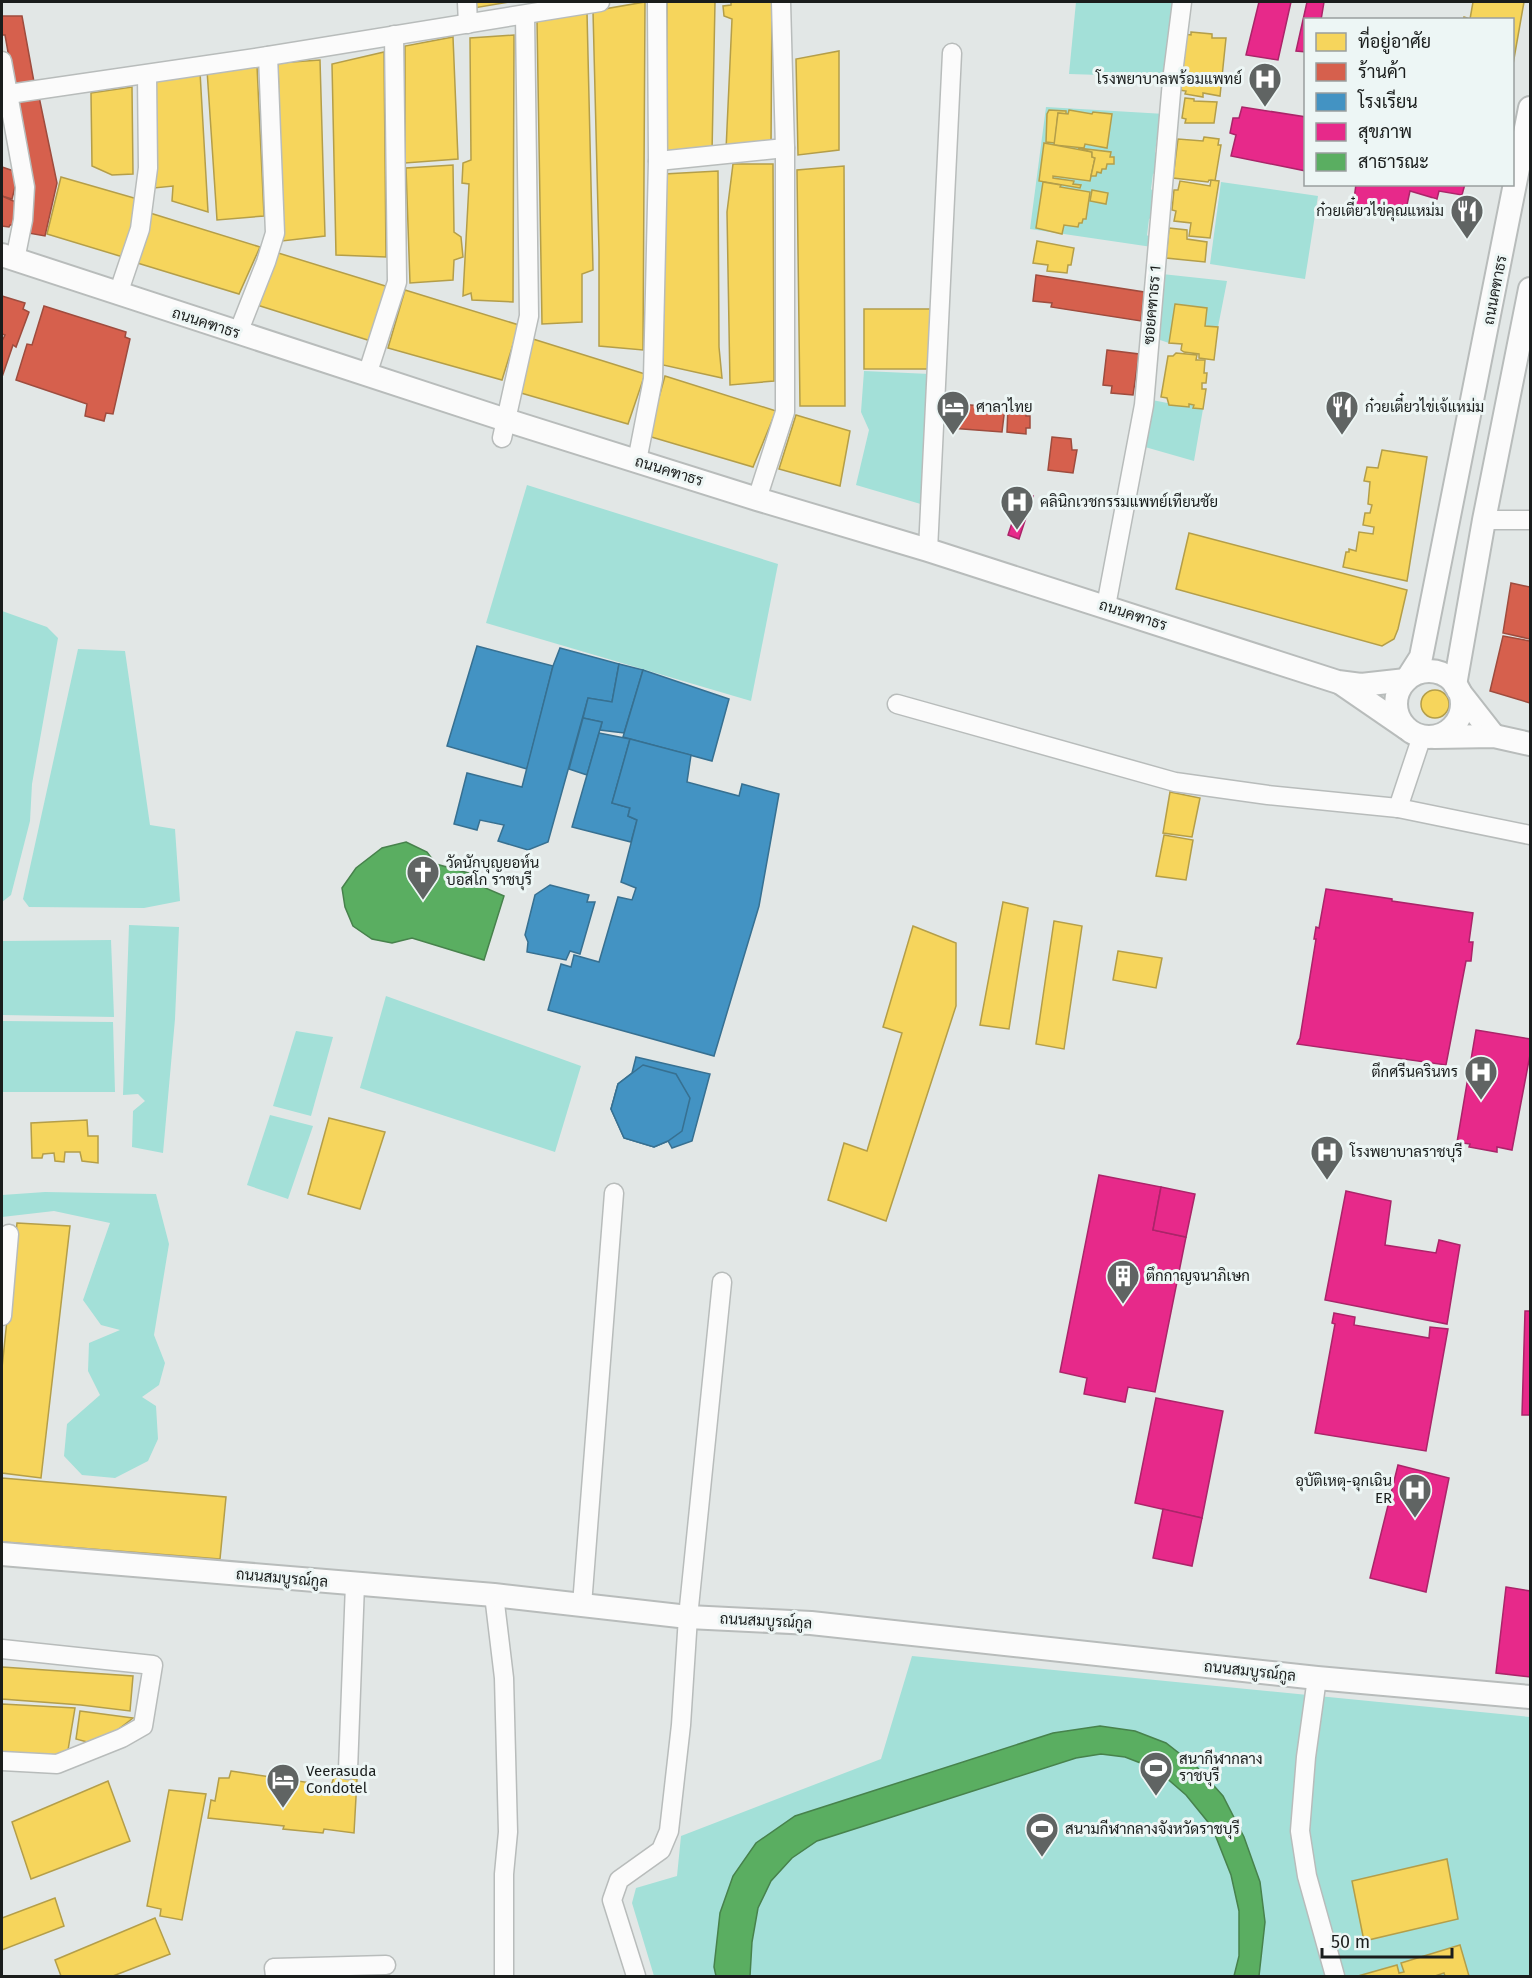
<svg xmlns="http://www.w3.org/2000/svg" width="1532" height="1978" font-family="'Fira Sans',Sarabun,sans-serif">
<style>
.green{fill:#a3e0d8}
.homes{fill:#f6d55c;stroke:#b49e49;stroke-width:1.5}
.shops{fill:#d6604d;stroke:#9e4c3e;stroke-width:1.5}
.schools{fill:#4393c3;stroke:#377091;stroke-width:1.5}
.health{fill:#e7298a;stroke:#aa2569;stroke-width:1.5}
.public{fill:#5aae61;stroke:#47824c;stroke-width:1.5}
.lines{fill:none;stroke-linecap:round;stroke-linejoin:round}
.minor-casing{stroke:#b8bcbb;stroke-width:21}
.tertiary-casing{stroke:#b8bcbb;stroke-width:26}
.minor{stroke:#fbfbfb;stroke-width:18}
.tertiary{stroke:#fbfbfb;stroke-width:22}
.labels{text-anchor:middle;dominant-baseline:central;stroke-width:6;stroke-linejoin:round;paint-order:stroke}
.poi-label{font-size:15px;fill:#1a1d1c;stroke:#edf6f5;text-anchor:start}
.street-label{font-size:15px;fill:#1a1d1c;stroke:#edf6f5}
</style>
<rect width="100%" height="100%" fill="#e2e7e6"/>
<g class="green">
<path d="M1076,2L1173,3L1166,77L1069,74Z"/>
<path d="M1046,107L1165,114L1162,135L1157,139L1155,152L1159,156L1157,171L1153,174L1151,189L1154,193V216L1149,219L1147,235L1152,240V247L1030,229Z"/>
<path d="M1221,182L1318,196L1305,279L1210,264Z"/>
<path d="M1162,274L1227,281L1218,327L1205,326L1206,308L1175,304L1169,343L1157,339Z"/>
<path d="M864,371L930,374L924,505L856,485L869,430L861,412Z"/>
<path d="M1152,400L1188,407L1189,404L1194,405V408L1203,409L1194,461L1145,447Z"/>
<path d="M527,485L778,564L751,701L486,623Z"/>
<path d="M2,611L47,627L58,638L32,784L30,821L11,895L2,902Z"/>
<path d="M78,649L125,651L150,825L175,829L180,901L144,908L29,907L23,899Z"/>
<path d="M129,925L179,927L175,1019L163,1153L132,1147L133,1111L145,1101L138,1094L123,1095Z"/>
<path d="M111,940L114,1017L2,1015V941Z"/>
<path d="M386,996L581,1066L555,1152L360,1088Z"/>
<path d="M2,1021L113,1022L115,1092H2Z"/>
<path d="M296,1031L333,1037L311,1116L273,1106Z"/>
<path d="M270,1115L313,1126L288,1199L247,1185Z"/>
<path d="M45,1192L156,1194L169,1244L154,1335L165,1363L159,1385L142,1397L156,1406L158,1439L148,1461L115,1478L82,1475L64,1456L67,1424L100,1395L88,1371L89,1343L120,1330L101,1325L83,1300L110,1223L54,1211L2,1217V1195Z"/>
<path d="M912,1656L1530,1717V1976H654L632,1903L636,1888L677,1876L681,1836L881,1759Z"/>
</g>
<g class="homes">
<path d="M473,2H509L474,8Z"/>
<path d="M645,2L643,350L599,346V251L593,11Z"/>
<path d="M667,2H715L712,153L666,157Z"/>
<path d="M731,2H772L771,147L726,150L732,19L724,16L723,6L731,5Z"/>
<path d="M1473,2H1524L1512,70V20H1463L1464,17L1470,19Z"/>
<path d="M587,12L593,270L582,274V322L542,324L537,20Z"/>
<path d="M1191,32L1212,34V38H1226L1220,96L1203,93V97L1185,94L1186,91L1179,90L1184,34L1191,35Z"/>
<path d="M514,35L513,302L472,300L471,293L463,296L469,184L462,183L463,163L471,160L470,38Z"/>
<path d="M453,37L458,159L405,163V46Z"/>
<path d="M839,51V150L798,155L796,59Z"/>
<path d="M384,52L386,257L336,255L332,64Z"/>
<path d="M320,60L325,236L282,241L278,63Z"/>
<path d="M257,66L264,216L217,220L207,70Z"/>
<path d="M200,72L208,212L172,201L173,186L154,188V80Z"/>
<path d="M132,87L133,174L112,175L92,166L91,93Z"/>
<path d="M1185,98L1194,99V101L1217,102L1214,123H1185L1186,119L1182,118Z"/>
<path d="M1049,110L1066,111V114L1058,113L1055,143L1046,142L1047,114Z"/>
<path d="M1069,110L1092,114L1093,112L1112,114L1107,148L1085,144L1084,148L1054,145L1058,113L1068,114Z"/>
<path d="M1204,137L1219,139L1218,145H1221L1215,181L1209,180L1208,182L1173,178L1178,139L1203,141Z"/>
<path d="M1044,143L1092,152V157L1095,158L1090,181L1053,176V178L1074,181L1073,184L1081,185L1080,188L1039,181Z"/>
<path d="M1078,148L1111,152L1110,157H1114V164H1107L1106,169H1102L1101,173L1097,172L1096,176H1091L1095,158L1092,157V152Z"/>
<path d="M733,164H773L774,381L730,385L727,212Z"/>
<path d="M453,165L454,232L461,237L463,257L454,260L453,280L410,283L406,168Z"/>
<path d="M844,166L845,406H800L797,170Z"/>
<path d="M718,171L719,347L722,378L663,365L664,174Z"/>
<path d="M61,177L141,200L123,257L47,234Z"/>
<path d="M1211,180L1219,181L1210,238L1189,236L1191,223L1174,221L1176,211L1172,210L1174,190H1178L1180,181L1210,186Z"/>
<path d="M1043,182L1061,185L1060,187L1090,192L1086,219H1083L1082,223H1079L1078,227L1064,225L1062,234L1036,228Z"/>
<path d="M1092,190L1108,193L1106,204L1090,201Z"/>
<path d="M150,213L260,247L239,294L134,262Z"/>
<path d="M1169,228L1187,230V239L1207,242L1205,262L1166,258Z"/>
<path d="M1037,241L1074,248L1071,265H1068L1067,273L1047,271L1048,265L1033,263Z"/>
<path d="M275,252L392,288L374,342L257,305Z"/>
<path d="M405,290L519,325L502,380L388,348Z"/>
<path d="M1175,304L1207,308L1205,326L1218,327L1214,360L1199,358V354L1184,352L1181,350L1182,344L1169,343Z"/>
<path d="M864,309H932L929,369H864Z"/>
<path d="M533,339L645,374L628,424L514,391Z"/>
<path d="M1176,353L1197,355L1196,360H1205L1204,373H1207L1206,383H1202V389H1206L1203,409L1193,408L1194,405L1189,404V407L1169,405L1167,398L1161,397L1168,356H1173Z"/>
<path d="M665,376L776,411L753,467L648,436Z"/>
<path d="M796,415L850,431L840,486L779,469Z"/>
<path d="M1382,450L1427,457L1407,581L1343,567L1346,552H1349V549L1356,551L1359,532L1373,534L1374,527L1363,525L1365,513H1370L1372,505L1368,504L1370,482L1364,481L1367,467L1378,468Z"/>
<path d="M1189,533L1407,590L1398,629L1394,639L1382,646L1176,589Z"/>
<circle cx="1435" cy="704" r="14"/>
<path d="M1170,792L1200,798L1192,837L1163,833Z"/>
<path d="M1164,835L1193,840L1186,880L1156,876Z"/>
<path d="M1003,902L1028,908L1009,1029L980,1025Z"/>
<path d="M1054,921L1082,926L1064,1049L1036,1044Z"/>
<path d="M913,926L956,943V1006L886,1221L828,1200L844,1143L867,1151L902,1033L883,1027Z"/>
<path d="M1118,951L1162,958L1156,988L1113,980Z"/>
<path d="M329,1118L385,1132L360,1209L308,1194Z"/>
<path d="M87,1120L88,1136H98V1163L82,1161L80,1152H65L64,1162L55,1161L54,1153L43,1154L42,1158H32L31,1123Z"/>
<path d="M17,1223L70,1226L41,1478L2,1473V1368Z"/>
<path d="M2,1478L226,1497L220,1559L2,1542Z"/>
<path d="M2,1667L133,1676L130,1711L81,1705L2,1699Z"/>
<path d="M2,1704L75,1708L67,1756L2,1752Z"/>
<path d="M80,1711L133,1718L98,1745L76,1739Z"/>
<path d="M231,1771L331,1786L334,1777L357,1779L354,1833L324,1829L323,1833L283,1829L284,1826L208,1818L211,1800L215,1801L219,1778H229Z"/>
<path d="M108,1781L130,1841L31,1879L12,1822Z"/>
<path d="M169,1790L206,1794L182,1920L160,1916L161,1909L147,1906Z"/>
<path d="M1447,1859L1458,1919L1364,1941L1352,1881Z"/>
<path d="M55,1898L64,1926L2,1950V1918Z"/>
<path d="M155,1918L170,1954L113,1976H61L55,1960Z"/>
<path d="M1460,1945L1469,1976H1445L1444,1973L1435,1976H1358L1397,1965L1399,1973L1404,1972L1401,1963Z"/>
</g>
<g class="shops">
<path d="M2,16H22L34,82L14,86L5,35H2Z"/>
<path d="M38,92L57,183L45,236L28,233L31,188L34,189L14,98Z"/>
<path d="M2,167L17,172L16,183L12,199L2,196Z"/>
<path d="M2,196L18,203V225H10L9,227L2,226Z"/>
<path d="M1036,275L1144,292L1141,321L1051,307L1052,303L1033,301Z"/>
<path d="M2,296L25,303L23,309L29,312L16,347L13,345L2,377V338L3,339L5,335L2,334Z"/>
<path d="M44,306L126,332L125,337L130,339L113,414L106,413L104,421L85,416L87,404L16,380L27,344L32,345Z"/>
<path d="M1107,350L1139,354L1133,395L1111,393L1112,386L1103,385Z"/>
<path d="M952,404L1005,407L1002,432L950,428Z"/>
<path d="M1008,406H1026V416H1030V428H1026V434L1007,432Z"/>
<path d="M1052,437L1071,439L1072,450H1077L1073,473L1048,470Z"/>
<path d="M1511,583L1530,587V639L1503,633Z"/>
<path d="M1503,636L1530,641V703L1490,691Z"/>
</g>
<g class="schools">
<path d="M477,646L553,666L527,769L447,746Z"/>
<path d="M560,648L619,664L612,702L588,698L548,842L528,850L498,841L504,825L480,820L477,830L454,824L467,773L522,787L553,666Z"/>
<path d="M619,664L643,670L624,733L600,730L602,722L583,718L588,698L612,702Z"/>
<path d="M643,670L729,699L712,761L623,737Z"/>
<path d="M583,718L602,722L587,775L569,769Z"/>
<path d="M599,733L630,739L612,803L630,808L628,816L637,820L631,842L572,827Z"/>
<path d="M630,739L691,755L687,782L739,796L742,784L779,794L759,906L714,1056L548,1010L561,964L571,967L574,955L599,962L618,897L632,900L636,888L621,882L637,820L628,816L630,808L612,803Z"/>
<path d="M550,885L589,895L587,902H595L580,954L570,951L566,960L527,952L528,942L525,935L535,895Z"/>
<path d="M636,1057L710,1074L692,1141L672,1148L668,1141L654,1147L624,1138L611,1109L618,1084L632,1073Z"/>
<path d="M643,1065L676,1074L690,1098L682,1131L668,1141L654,1147L624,1138L611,1109L618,1084Z"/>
</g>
<g class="health">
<path d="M1259,2H1291L1278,60L1246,55Z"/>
<path d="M1307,2H1324L1321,20H1306V52L1296,51Z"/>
<path d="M1242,107L1306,117V171L1231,156L1236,135L1230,133L1233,118H1239Z"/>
<path d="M1356,184H1465L1462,195L1439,191L1437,199L1410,191L1405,214L1377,212L1376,215L1366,213L1367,209L1353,207Z"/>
<path d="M1022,493L1033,496L1019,539L1008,535Z"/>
<path d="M1326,889L1392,899V901L1473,913L1469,942H1473L1471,961H1466L1446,1065L1297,1044L1300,1038L1316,939H1314L1316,927L1319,928Z"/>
<path d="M1476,1030L1530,1039V1055L1512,1150L1497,1147V1152L1469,1147L1470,1144L1457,1142Z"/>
<path d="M1099,1175L1161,1187L1153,1230L1186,1237L1155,1392L1128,1387L1125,1402L1084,1394L1087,1378L1060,1372Z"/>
<path d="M1161,1187L1195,1194L1186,1237L1153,1230Z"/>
<path d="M1346,1191L1391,1201L1385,1245L1436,1253L1439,1240L1460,1245L1447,1324L1325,1300Z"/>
<path d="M1525,1311H1530V1415H1522Z"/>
<path d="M1334,1313L1355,1317L1354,1325L1429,1338L1430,1327L1448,1329L1426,1451L1315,1433L1335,1324L1332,1323Z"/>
<path d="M1156,1398L1223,1411L1202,1518L1135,1503Z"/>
<path d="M1398,1465L1449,1478L1426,1592L1370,1578Z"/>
<path d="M1163,1509L1202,1518L1192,1566L1153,1558Z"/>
<path d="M1506,1587L1530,1591V1677L1496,1673Z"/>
</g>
<g class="public">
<path d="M406,842L427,852L436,864L472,874L483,887L504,896L484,960L412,938L392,943L372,939L353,926L345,907L342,888L356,868L382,848Z"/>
<path d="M1100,1726L1135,1731L1166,1743L1198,1768L1223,1796L1244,1837L1260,1882L1265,1922L1259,1976H1234L1239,1956V1911L1231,1875L1212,1827L1186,1795L1156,1769L1125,1757L1101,1754L1076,1758L817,1841L792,1858L771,1881L758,1908L752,1942L750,1976H716L714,1967L720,1913L733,1876L756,1843L795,1816L1053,1733Z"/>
</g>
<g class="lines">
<g class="minor-casing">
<g id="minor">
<path d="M467,2L468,24"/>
<path d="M2,61L25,187L23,220L15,260"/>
<path d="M9,94L268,56L600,2"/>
<path d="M658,161L785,148"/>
<path d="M118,294L140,229L148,168L147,75"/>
<path d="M238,333L266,262L275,233L268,56"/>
<path d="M367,375L397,282L394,35"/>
<path d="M502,438L529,316L525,15"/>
<path d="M637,461L653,379L658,161L657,2"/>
<path d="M757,499L785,412V148L781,2"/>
<path d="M1484,520H1530"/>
<path d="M928,550L952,53"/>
<path d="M1106,606L1144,405L1172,81L1182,2"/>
<path d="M897,704L1175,782L1268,795L1398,808L1530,835"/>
<path d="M1398,808L1422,736"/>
<path d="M2,1316L9,1234"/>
<path d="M494,1595L504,1678L508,1832L504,1874V1976"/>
<path d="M582,1605L614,1193"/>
<path d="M2,1649L153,1665L143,1726L122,1738L57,1764L2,1761"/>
<path d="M1317,1678L1306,1757L1300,1831L1307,1876L1335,1976"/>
<path d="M348,1770L355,1584"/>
<path d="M275,1976L274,1968L386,1965"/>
<path d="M636,1976L612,1900L619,1880L661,1850L669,1831L681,1725L688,1617L722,1282"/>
</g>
</g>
<g class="tertiary-casing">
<g id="tertiary">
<path d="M2,255L506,420L757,499L928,550L1338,682L1361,685L1406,680"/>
<circle cx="1429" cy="704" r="33"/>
<path d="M1407,679L1421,657L1530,108"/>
<path d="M1342,684L1406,728"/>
<path d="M1455,685L1484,520L1530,289"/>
<path d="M1458,690L1494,736"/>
<path d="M1434,737L1494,736L1530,744"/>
<path d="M2,1554L494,1595L688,1617L811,1623L1317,1678L1530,1697"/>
</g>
</g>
<use href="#minor" class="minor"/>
<use href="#tertiary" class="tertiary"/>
</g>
<defs>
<g id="hospital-pin" transform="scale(1.725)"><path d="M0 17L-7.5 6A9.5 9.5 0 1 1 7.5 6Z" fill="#606463" stroke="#edf6f5"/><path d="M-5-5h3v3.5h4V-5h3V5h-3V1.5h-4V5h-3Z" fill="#fff"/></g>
<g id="restaurant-pin" transform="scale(1.725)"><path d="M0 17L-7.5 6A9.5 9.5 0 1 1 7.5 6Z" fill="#606463" stroke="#edf6f5"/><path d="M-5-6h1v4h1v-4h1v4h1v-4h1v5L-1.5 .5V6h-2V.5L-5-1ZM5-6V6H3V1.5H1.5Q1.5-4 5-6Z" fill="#fff"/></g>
<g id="hotel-pin" transform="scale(1.725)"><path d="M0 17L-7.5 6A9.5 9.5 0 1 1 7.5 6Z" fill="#606463" stroke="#edf6f5"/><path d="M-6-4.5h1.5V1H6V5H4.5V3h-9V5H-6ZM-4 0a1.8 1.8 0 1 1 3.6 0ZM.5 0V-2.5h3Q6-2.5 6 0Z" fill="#fff"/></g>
<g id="church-pin" transform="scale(1.725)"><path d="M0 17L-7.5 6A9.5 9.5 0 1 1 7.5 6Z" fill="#606463" stroke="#edf6f5"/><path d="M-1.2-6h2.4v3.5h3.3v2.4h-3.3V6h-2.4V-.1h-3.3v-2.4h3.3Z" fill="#fff"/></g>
<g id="building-pin" transform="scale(1.725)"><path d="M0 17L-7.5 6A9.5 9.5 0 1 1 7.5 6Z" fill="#606463" stroke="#edf6f5"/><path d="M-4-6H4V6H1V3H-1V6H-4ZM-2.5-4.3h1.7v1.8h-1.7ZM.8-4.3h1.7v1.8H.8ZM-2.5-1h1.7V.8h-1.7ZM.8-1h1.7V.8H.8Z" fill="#fff"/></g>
<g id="stadium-pin" transform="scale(1.725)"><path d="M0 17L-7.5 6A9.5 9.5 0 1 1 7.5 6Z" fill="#606463" stroke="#edf6f5"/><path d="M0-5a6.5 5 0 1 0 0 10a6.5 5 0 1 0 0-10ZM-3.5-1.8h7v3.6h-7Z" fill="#fff"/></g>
</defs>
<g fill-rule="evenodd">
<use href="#hospital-pin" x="1265" y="79"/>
<use href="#restaurant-pin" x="1467" y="211"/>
<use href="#hotel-pin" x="953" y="407"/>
<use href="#restaurant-pin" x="1342" y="407"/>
<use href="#hospital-pin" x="1017" y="502"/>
<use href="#church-pin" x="423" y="872"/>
<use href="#hospital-pin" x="1481" y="1072"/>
<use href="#hospital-pin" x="1327" y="1152"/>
<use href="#building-pin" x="1123" y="1276"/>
<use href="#hospital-pin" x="1415" y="1490"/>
<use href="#stadium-pin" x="1156" y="1768"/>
<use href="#hotel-pin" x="283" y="1780"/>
<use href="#stadium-pin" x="1042" y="1829"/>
</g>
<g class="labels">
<g class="poi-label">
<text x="1242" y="79" text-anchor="end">โรงพยาบาลพร้อมแพทย์</text>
<text x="1444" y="211" text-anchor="end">ก๋วยเตี๋ยวไข่คุณแหม่ม</text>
<text x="976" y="407">ศาลาไทย</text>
<text x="1365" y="407">ก๋วยเตี๋ยวไข่เจ้แหม่ม</text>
<text x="1040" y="502">คลินิกเวชกรรมแพทย์เทียนชัย</text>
<text x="446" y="863">วัดนักบุญยอห์น<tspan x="446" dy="17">บอสโก ราชบุรี</tspan></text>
<text x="1458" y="1072" text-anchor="end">ตึกศรีนครินทร</text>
<text x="1350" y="1152">โรงพยาบาลราชบุรี</text>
<text x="1146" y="1276">ตึกกาญจนาภิเษก</text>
<text x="1392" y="1481" text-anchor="end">อุบัติเหตุ-ฉุกเฉิน<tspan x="1392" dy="17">ER</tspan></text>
<text x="1179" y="1759">สนากีฬากลาง<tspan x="1179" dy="17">ราชบุรี</tspan></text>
<text x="306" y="1771">Veerasuda<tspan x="306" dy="17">Condotel</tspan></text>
<text x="1065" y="1829">สนามกีฬากลางจังหวัดราชบุรี</text>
</g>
<g class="street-label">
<text transform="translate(1495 290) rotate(-79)">ถนนคฑาธร</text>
<text transform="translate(1152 305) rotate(-85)">ซอยคฑาธร 1</text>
<text transform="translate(206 323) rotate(18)">ถนนคฑาธร</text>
<text transform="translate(669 471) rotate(17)">ถนนคฑาธร</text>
<text transform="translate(1133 615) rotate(18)">ถนนคฑาธร</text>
<text transform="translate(282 1578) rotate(5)">ถนนสมบูรณ์กูล</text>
<text transform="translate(766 1621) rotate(3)">ถนนสมบูรณ์กูล</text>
<text transform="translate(1250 1671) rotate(6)">ถนนสมบูรณ์กูล</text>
</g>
</g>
<rect width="1532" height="1978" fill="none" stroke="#1a1d1c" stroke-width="6"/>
<rect x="1304" y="18" width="210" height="168" fill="#edf6f5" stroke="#999f9e" stroke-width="1.5"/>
<rect x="1316" y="33" width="30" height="18" fill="#f6d55c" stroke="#999f9e" stroke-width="1.5"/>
<text x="1358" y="48" font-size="18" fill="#1a1d1c">ที่อยู่อาศัย</text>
<rect x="1316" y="63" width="30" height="18" fill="#d6604d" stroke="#999f9e" stroke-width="1.5"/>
<text x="1358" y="78" font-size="18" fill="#1a1d1c">ร้านค้า</text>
<rect x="1316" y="93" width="30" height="18" fill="#4393c3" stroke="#999f9e" stroke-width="1.5"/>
<text x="1358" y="108" font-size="18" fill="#1a1d1c">โรงเรียน</text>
<rect x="1316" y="123" width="30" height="18" fill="#e7298a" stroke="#999f9e" stroke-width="1.5"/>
<text x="1358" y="138" font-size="18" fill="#1a1d1c">สุขภาพ</text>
<rect x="1316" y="153" width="30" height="18" fill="#5aae61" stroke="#999f9e" stroke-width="1.5"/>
<text x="1358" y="168" font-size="18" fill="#1a1d1c">สาธารณะ</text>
<path d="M1322 1948v9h130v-9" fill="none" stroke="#1a1d1c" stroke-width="3"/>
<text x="1331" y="1948" font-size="18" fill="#1a1d1c" stroke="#edf6f5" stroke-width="4.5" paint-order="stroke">50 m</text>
</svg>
